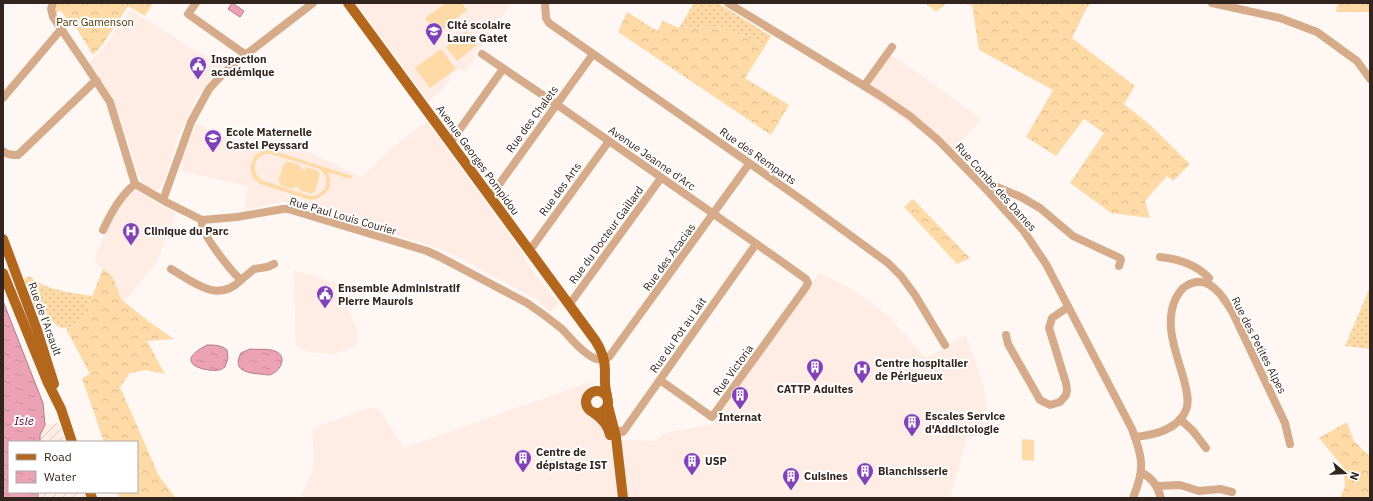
<svg xmlns="http://www.w3.org/2000/svg" width="1373" height="501" font-family="'IBM Plex Sans',sans-serif">
<style>
.built{fill:#ffece5}
.industrial{fill:url(#industrial-furrows)}
.grass{fill:url(#grass-dots)}
.forest{fill:url(#forest-crowns)}
.pitch{fill:#fedba6;fill-rule:evenodd}
.water{fill:url(#water-ripples);stroke:#b47c87}
.lines{fill:none;stroke-linecap:round;stroke-linejoin:round}
.minor{stroke:#d6ab8a;stroke-width:8}
.major{stroke:#b3671d;stroke-width:10}
.labels{text-anchor:middle;dominant-baseline:central;stroke-width:4;stroke-linejoin:round;paint-order:stroke}
.park-label{font-size:11px;fill:#4c3200;stroke:#fff}
.poi-label{font-size:11px;font-weight:bold;fill:#32241f;stroke:#fff;text-anchor:start}
.street-label{font-size:11px;fill:#32241f;stroke:#fff}
.water-label{font-size:12px;font-style:italic;fill:#5a0329;stroke:#fff}
</style>
<defs>
<pattern id="industrial-furrows" width="10" height="10" patternUnits="userSpaceOnUse"><rect width="10" height="10" fill="#ffece5"/><path d="M-1 1l2-2M0 10L10 0M9 11l2-2" fill="none" stroke="#dbcac4"/></pattern>
<pattern id="grass-dots" width="8" height="8" patternUnits="userSpaceOnUse"><rect width="8" height="8" fill="#fedba6"/><path d="M2 2h.1M6 6h.1" fill="none" stroke="#dabc8e" stroke-width="1.8" stroke-linecap="round"/></pattern>
<pattern id="forest-crowns" width="20" height="18" patternUnits="userSpaceOnUse"><rect width="20" height="18" fill="#fedba6"/><path d="M2 6a3 3 0 1 1 6 0M12 15a3 3 0 1 1 6 0" fill="none" stroke="#dabc8e"/></pattern>
<pattern id="water-ripples" width="26" height="14" patternUnits="userSpaceOnUse"><rect width="26" height="14" fill="#eba2b4"/><path d="M2 4q2-2 4 0t4 0M15 11q2-2 4 0t4 0" fill="none" stroke="#ca8b9a"/></pattern>
</defs>
<rect width="100%" height="100%" fill="#fef7f4"/>
<g class="built">
<path d="M356,3H512L474,55L476,56L464,72L461,70L455,71L451,74L448,83L429,102Z"/>
<path d="M130,10L170,34L187,47L226,64L209,81L197,97L178,137L163,184L159,189L153,190L148,187L142,182L138,174L114,99L90,62L107,44Z"/>
<path d="M891,55L921,75L981,119L949,156L931,138L865,92Z"/>
<path d="M427,122L524,255V259L559,304L550,312L536,299L456,256L438,248L293,203L282,202L244,210L248,186L181,171L184,166L181,163L196,124L244,143L256,142L277,143L297,147L362,177L395,145Z"/>
<path d="M136,190L154,202L176,213L157,261L124,302L120,299L113,277L97,264L95,258L113,215L126,194Z"/>
<path d="M294,270L337,283L359,335L355,346L336,354L309,352L296,346Z"/>
<path d="M819,273L850,288L886,314L926,358L966,335L984,388L991,435L967,437L950,498H300L312,473L314,458L312,429L370,407L379,409L404,448L592,381L585,391L581,399L585,412L596,419L607,431L611,446L623,440L656,441L662,434L713,424Z"/>
</g>
<g class="industrial">
<path d="M58,423L65,442H40V435L45,425Z"/>
<path d="M38,492H84L85,498H38Z"/>
</g>
<g class="grass">
<path d="M694,3H718L771,36L766,45L716,26L679,28Z"/>
<path d="M29,276C46,290 71,293 92,296L81,324C60,331 61,329 45,315L38,317L24,279Z"/>
<path d="M1370,287V349L1345,346Z"/>
</g>
<g class="forest">
<path d="M57,3H153L145,16L128,6L103,44L93,55L75,26L73,27L61,11L56,13L55,7Z"/>
<path d="M925,3H947L936,12Z"/>
<path d="M958,3H1092L1087,7L1072,38L1135,86L1124,104L1149,124L1190,164L1173,181L1167,176L1145,201L1150,218L1111,213L1070,183L1104,133L1084,119L1056,156L1026,137L1053,90L979,50L972,5Z"/>
<path d="M1338,3H1370V12H1336Z"/>
<path d="M627,12L657,31L663,21L679,28L716,26L766,45L745,78L789,105L771,135L618,32Z"/>
<path d="M913,199L970,258L957,264L904,207Z"/>
<path d="M103,269L113,277L121,299L148,321L174,339L147,341L165,374L146,370L130,373L120,387L159,476L176,498H119L117,492H137V442H104L82,378L90,374L66,329L81,324Z"/>
<path d="M1347,422L1354,441L1370,457V498H1340L1345,487L1343,467L1319,438Z"/>
</g>
<g class="pitch">
<path d="M446,3H462L467,10L437,34L425,18Z"/>
<path d="M466,31L477,45L457,61L446,47Z"/>
<path d="M441,49L456,69L430,88L415,68Z"/>
<path d="M265,150H271L352,176L351,179L328,172L330,180V187L326,193L316,199L310,200L260,184L253,178L250,167L255,155ZM265,154H271L320,169C326,175 328,181 325,189L317,195L310,196L261,180C252,172 252,159 265,154Z"/>
<path d="M287,161L300,165V168L305,170L306,167L319,171L318,173L320,174L315,192H313L312,194L299,190V188L294,186L293,189L280,185L281,182L278,181L284,163L286,164Z"/>
<path d="M1022,439L1034,440V461L1022,460Z"/>
</g>
<g class="water">
<path d="M232,3L244,11L240,17L228,9Z"/>
<path d="M3,301L43,403L45,425L40,435V442H9V492H38V498H3Z"/>
<path d="M207,345C215,345 221,345 227,350L228,358L225,367C223,368 221,370 219,370C209,372 179,366 196,352C199,349 204,347 207,345Z"/>
<path d="M250,349C258,350 270,348 277,352C288,358 279,373 269,375C266,375 262,374 260,374C246,373 232,370 241,353Z"/>
</g>
<g class="lines">
<g class="minor">
<path d="M53,3L51,9L53,17L89,70L110,102L135,184L168,203L202,220L237,217L283,209H288L427,251L440,257L527,303C539,311 551,320 562,329C571,338 580,351 592,357C597,360 604,361 609,357L749,164"/>
<path d="M196,3L188,14L246,55"/>
<path d="M545,3L546,18L549,23L802,200L888,263L901,276L915,295L945,345"/>
<path d="M728,3L879,95L910,116L938,140L986,189L1023,230L1046,264L1132,429C1143,458 1145,469 1133,498"/>
<path d="M1212,3L1280,18L1317,32L1357,61L1370,79"/>
<path d="M482,54L556,104L778,259L806,279L808,283L806,287L712,417L660,380"/>
<path d="M864,86L892,47"/>
<path d="M3,98L58,33L62,30"/>
<path d="M450,143L503,69"/>
<path d="M3,151C8,155 12,155 18,155L92,84L97,81"/>
<path d="M986,189L997,187L1021,197L1040,208L1073,236L1120,258L1121,260L1119,266"/>
<path d="M490,197L593,54"/>
<path d="M163,200L191,122L209,89L219,78L235,63L313,3"/>
<path d="M103,230C111,213 120,196 135,184"/>
<path d="M530,250L609,141"/>
<path d="M1160,257C1179,259 1196,264 1209,278"/>
<path d="M171,269C193,282 218,304 241,280C232,272 198,231 202,220"/>
<path d="M241,280L254,269L267,267L274,264"/>
<path d="M569,305L661,178"/>
<path d="M1006,335L1008,344L1040,400L1050,405L1060,402L1066,395L1067,390L1066,383L1049,328L1052,318L1068,307"/>
<path d="M1180,419L1193,431L1206,448"/>
<path d="M614,429L623,432L756,244"/>
<path d="M1135,437C1154,435 1178,430 1186,410C1190,401 1186,389 1184,380C1177,354 1164,326 1175,300C1178,295 1180,289 1186,286C1192,282 1198,280 1206,283C1218,288 1225,301 1232,311L1285,423L1290,444"/>
<path d="M1142,473C1153,478 1158,487 1161,498"/>
<path d="M1157,486L1180,485L1199,491L1220,489L1232,492"/>
</g>
<g class="major">
<path d="M348,3L595,340C601,349 605,358 605,370C605,379 604,386 607,395"/>
<path d="M3,239L37,330L54,384"/>
<path d="M3,273L48,383L61,409L72,442"/>
<circle cx="597" cy="402" r="11"/>
<path d="M608,406L616,437L623,498"/>
<path d="M594,413C603,419 608,425 610,435"/>
<path d="M90,492L92,498"/>
</g>
</g>
<defs>
<g id="school-pin" transform="scale(0.9)"><path d="M0 17L-7.5 6A9.5 9.5 0 1 1 7.5 6Z" fill="#8242b7" stroke="#fff"/><path d="M0-5L7-2L0 1L-7-2ZM-4 1L0 2.5L4 1V4Q0 6-4 4Z" fill="#fff"/></g>
<g id="civic-pin" transform="scale(0.9)"><path d="M0 17L-7.5 6A9.5 9.5 0 1 1 7.5 6Z" fill="#8242b7" stroke="#fff"/><path d="M-.6-6.5H3V-4.5H.6V-3L4-1V1h2V6H-6V1h2V-1L-.6-3ZM-1.2 2.5V6h2.4V2.5Z" fill="#fff"/></g>
<g id="hospital-pin" transform="scale(0.9)"><path d="M0 17L-7.5 6A9.5 9.5 0 1 1 7.5 6Z" fill="#8242b7" stroke="#fff"/><path d="M-5-5h3v3.5h4V-5h3V5h-3V1.5h-4V5h-3Z" fill="#fff"/></g>
<g id="building-pin" transform="scale(0.9)"><path d="M0 17L-7.5 6A9.5 9.5 0 1 1 7.5 6Z" fill="#8242b7" stroke="#fff"/><path d="M-4-6H4V6H1V3H-1V6H-4ZM-2.5-4.3h1.7v1.8h-1.7ZM.8-4.3h1.7v1.8H.8ZM-2.5-1h1.7V.8h-1.7ZM.8-1h1.7V.8H.8Z" fill="#fff"/></g>
</defs>
<g fill-rule="evenodd">
<use href="#school-pin" x="434" y="31"/>
<use href="#civic-pin" x="198" y="65"/>
<use href="#school-pin" x="213" y="138"/>
<use href="#hospital-pin" x="131" y="231"/>
<use href="#civic-pin" x="325" y="294"/>
<use href="#building-pin" x="815" y="367"/>
<use href="#hospital-pin" x="862" y="369"/>
<use href="#building-pin" x="740" y="395"/>
<use href="#building-pin" x="912" y="422"/>
<use href="#building-pin" x="523" y="458"/>
<use href="#building-pin" x="692" y="461"/>
<use href="#building-pin" x="865" y="471"/>
<use href="#building-pin" x="791" y="476"/>
</g>
<g class="labels">
<g class="park-label">
<text x="95" y="22">Parc Gamenson</text>
</g>
<g class="poi-label">
<text x="447" y="25">Cité scolaire<tspan x="447" dy="13">Laure Gatet</tspan></text>
<text x="211" y="59">Inspection<tspan x="211" dy="13">académique</tspan></text>
<text x="226" y="132">Ecole Maternelle<tspan x="226" dy="13">Castel Peyssard</tspan></text>
<text x="144" y="231">Clinique du Parc</text>
<text x="338" y="288">Ensemble Administratif<tspan x="338" dy="13">Pierre Maurois</tspan></text>
<text x="875" y="363">Centre hospitalier<tspan x="875" dy="13">de Périgueux</tspan></text>
<text x="815" y="389" text-anchor="middle">CATTP Adultes</text>
<text x="925" y="416">Escales Service<tspan x="925" dy="13">d'Addictologie</tspan></text>
<text x="740" y="417" text-anchor="middle">Internat</text>
<text x="536" y="452">Centre de<tspan x="536" dy="13">dépistage IST</tspan></text>
<text x="705" y="461">USP</text>
<text x="878" y="471">Blanchisserie</text>
<text x="804" y="476">Cuisines</text>
</g>
<g class="street-label">
<text transform="translate(532 119) rotate(-54)">Rue des Chalets</text>
<text transform="translate(758 156) rotate(35)">Rue des Remparts</text>
<text transform="translate(652 158) rotate(35)">Avenue Jeanne d'Arc</text>
<text transform="translate(478 160) rotate(54)">Avenue Georges Pompidou</text>
<text transform="translate(996 187) rotate(48)">Rue Combe des Dames</text>
<text transform="translate(560 189) rotate(-54)">Rue des Arts</text>
<text transform="translate(343 216) rotate(16)">Rue Paul Louis Courier</text>
<text transform="translate(606 235) rotate(-54)">Rue du Docteur Gaillard</text>
<text transform="translate(669 257) rotate(-54)">Rue des Acacias</text>
<text transform="translate(45 319) rotate(70)">Rue de l'Arsault</text>
<text transform="translate(678 335) rotate(-55)">Rue du Pot au Lait</text>
<text transform="translate(1259 345) rotate(63)">Rue des Petites Alpes</text>
<text transform="translate(733 370) rotate(-54)">Rue Victoria</text>
</g>
<g class="water-label">
<text x="24" y="420">Isle</text>
</g>
</g>
<rect width="1373" height="501" fill="none" stroke="#32241f" stroke-width="8"/>
<rect x="8" y="441" width="130" height="52" fill="#ffffff" stroke="#ada7a5"/>
<rect x="16" y="454" width="20" height="6" fill="#b3671d" stroke="#ada7a5"/>
<text x="44" y="461" font-size="12" fill="#32241f">Road</text>
<rect x="16" y="471" width="20" height="12" fill="url(#water-ripples)" stroke="#ada7a5"/>
<text x="44" y="481" font-size="12" fill="#32241f">Water</text>
<g transform="translate(1345 473) rotate(108)" stroke="#ffffff" stroke-width="3" paint-order="stroke">
<path d="M0-3L7 15L0 10L-7 15Z" fill="#32241f"/>
<text y="-6" font-size="11" font-weight="bold" text-anchor="middle" fill="#32241f">N</text>
</g>
</svg>
